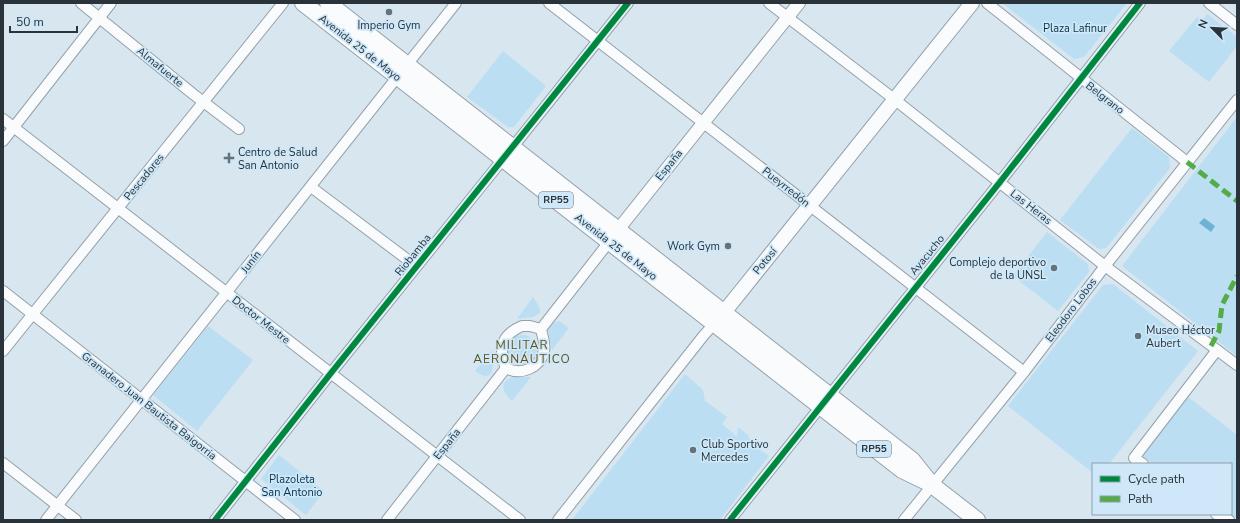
<svg xmlns="http://www.w3.org/2000/svg" width="1240" height="523" font-family="'Nunito Sans',sans-serif">
<style>
.green{fill:#bbdef3}
.water{fill:#6eb1d6}
.lines{fill:none;stroke-linecap:round;stroke-linejoin:round}
.minor-casing{stroke:#95a0a8;stroke-width:12}
.tertiary-casing{stroke:#95a0a8;stroke-width:14}
.secondary-casing{stroke:#95a0a8;stroke-width:16}
.primary-casing{stroke:#95a0a8;stroke-width:18}
.minor{stroke:#f9fbfd;stroke-width:10}
.tertiary{stroke:#f9fbfd;stroke-width:12}
.secondary{stroke:#f9fbfd;stroke-width:14}
.primary{stroke:#f9fbfd;stroke-width:16}
.quiet{stroke:#53ac46;stroke-width:5;stroke-dasharray:10 5;stroke-linecap:butt}
.cycleway-casing{stroke:#cee8f9;stroke-width:8}
.cycleway{stroke:#00873e;stroke-width:6}
.poi-dot{fill:#667279;stroke:#cee8f9;stroke-width:1.5}
.labels{text-anchor:middle;dominant-baseline:central;stroke-width:3.5;stroke-linejoin:round;paint-order:stroke}
.shield{fill:#cee8f9;stroke:#5a6973;stroke-width:1}
.shield-label{font-size:10px;font-weight:bold;fill:#293339}
.poi-label{font-size:11px;fill:#293339;stroke:#cee8f9;text-anchor:start}
.park-label{font-size:11px;fill:#093146;stroke:#cee8f9}
.street-label{font-size:11px;fill:#293339;stroke:#cee8f9}
.neighbourhood-label{font-size:12px;letter-spacing:1px;fill:#645115;stroke:#cee8f9}
</style>
<rect width="100%" height="100%" fill="#d8e6ef"/>
<g class="green">
<path d="M1002,3H1127L1084,57L1074,59Z"/>
<path d="M1207,14L1237,37V46L1209,82L1169,51L1197,17L1202,21Z"/>
<path d="M503,51L546,86L514,127H508L467,97Z"/>
<path d="M1237,117V356L1122,266Z"/>
<path d="M1132,128L1169,157L1170,168L1106,248L1099,249L1060,220Z"/>
<path d="M1047,232L1088,264L1089,272L1058,311L1013,276Z"/>
<path d="M1113,284L1198,351L1109,464H1093V473L1008,406L1103,285Z"/>
<path d="M533,297C536,302 541,307 540,313L533,317L517,319Z"/>
<path d="M559,321L569,328L552,350L548,330L553,323Z"/>
<path d="M208,326L253,360L197,431L153,395Z"/>
<circle cx="522" cy="350" r="15"/>
<path d="M492,350C493,364 496,386 475,371Z"/>
<path d="M685,374L703,390L705,401L727,417L722,424L737,437L738,427L748,435L751,443L769,456L720,520H572Z"/>
<path d="M513,377H531L512,401C504,393 497,383 513,377Z"/>
<path d="M1187,396L1237,435V519L1229,514H1231V464H1153L1141,455Z"/>
<path d="M279,455L324,491L306,515L261,479Z"/>
</g>
<path class="water" d="M1204,218L1215,226L1211,232L1199,223Z"/>
<g class="lines">
<g class="minor-casing">
<g id="minor">
<path d="M81,3L193,94L239,129"/>
<path d="M549,3L1024,372"/>
<path d="M769,3L894,99L1105,266L1237,365"/>
<path d="M987,3L1187,162"/>
<path d="M1209,3L1237,25"/>
<path d="M3,119L520,520"/>
<path d="M3,141L111,3"/>
<path d="M512,148L628,3"/>
<path d="M311,187L416,266"/>
<path d="M3,291L295,520"/>
<path d="M522,326H530L541,329C542,336 546,343 544,351C540,368 521,376 506,368C498,349 501,335 522,326Z"/>
<path d="M541,329L609,242"/>
<path d="M3,351L283,3"/>
<path d="M3,463L76,520"/>
<path d="M1143,464L1134,458L1217,350"/>
<path d="M1216,514L1229,520"/>
<path d="M46,520L456,3"/>
<path d="M215,520L331,373L503,159"/>
<path d="M387,520L506,368"/>
<path d="M558,520L704,335L714,324"/>
<path d="M730,520L1000,182L1140,3"/>
<path d="M904,520L1024,372L1105,266L1237,100"/>
</g>
</g>
<g class="tertiary-casing">
<path id="tertiary" d="M613,236L799,3"/>
</g>
<g class="secondary-casing">
<path id="secondary" d="M717,321L972,3"/>
</g>
<g class="primary-casing">
<g id="primary">
<path d="M303,3L902,470L929,483"/>
<path d="M328,3L912,460L932,485L977,520"/>
</g>
</g>
<use href="#minor" class="minor"/>
<use href="#tertiary" class="tertiary"/>
<use href="#secondary" class="secondary"/>
<use href="#primary" class="primary"/>
<g class="quiet">
<path d="M1187,162L1237,201"/>
<path d="M1211,346L1219,331L1222,305L1237,276"/>
</g>
<g class="cycleway-casing">
<g id="cycleway">
<path d="M215,520L331,373L628,3"/>
<path d="M730,520L1000,182L1140,3"/>
</g>
</g>
<use href="#cycleway" class="cycleway"/>
</g>
<g class="poi-dot">
<circle cx="389" cy="12" r="4"/>
<path d="M227 152h4v4h4v4h-4v4h-4v-4h-4v-4h4z"/>
<circle cx="728" cy="246" r="4"/>
<circle cx="1054" cy="268" r="4"/>
<circle cx="1138" cy="336" r="4"/>
<circle cx="693" cy="450" r="4"/>
</g>
<g class="labels">
<g class="shield">
<rect x="539" y="192" width="34" height="16" rx="3"/>
<rect x="857" y="441" width="34" height="16" rx="3"/>
</g>
<g class="shield-label">
<text x="556" y="200">RP55</text>
<text x="874" y="449">RP55</text>
</g>
<g class="poi-label">
<text x="389" y="25" text-anchor="middle">Imperio Gym</text>
<text x="238" y="152">Centro de Salud<tspan x="238" dy="13">San Antonio</tspan></text>
<text x="720" y="246" text-anchor="end">Work Gym</text>
<text x="1046" y="262" text-anchor="end">Complejo deportivo<tspan x="1046" dy="13">de la UNSL</tspan></text>
<text x="1146" y="330">Museo Héctor<tspan x="1146" dy="13">Aubert</tspan></text>
<text x="701" y="444">Club Sportivo<tspan x="701" dy="13">Mercedes</tspan></text>
</g>
<g class="park-label">
<text x="1075" y="28">Plaza Lafinur</text>
<text x="292" y="479">Plazoleta<tspan x="292" dy="13">San Antonio</tspan></text>
</g>
<g class="street-label">
<text transform="translate(360 48) rotate(38)">Avenida 25 de Mayo</text>
<text transform="translate(160 67) rotate(39)">Almafuerte</text>
<text transform="translate(1105 98) rotate(38)">Belgrano</text>
<text transform="translate(669 165) rotate(-51)">España</text>
<text transform="translate(144 177) rotate(-51)">Pescadores</text>
<text transform="translate(786 187) rotate(38)">Pueyrredón</text>
<text transform="translate(1031 207) rotate(38)">Las Heras</text>
<text transform="translate(616 247) rotate(38)">Avenida 25 de Mayo</text>
<text transform="translate(413 255) rotate(-51)">Riobamba</text>
<text transform="translate(927 255) rotate(-51)">Ayacucho</text>
<text transform="translate(765 261) rotate(-51)">Potosí</text>
<text transform="translate(251 262) rotate(-52)">Junín</text>
<text transform="translate(1071 310) rotate(-53)">Eleodoro Lobos</text>
<text transform="translate(261 320) rotate(38)">Doctor Mestre</text>
<text transform="translate(149 406) rotate(38)">Granadero Juan Bautista Baigorria</text>
<text transform="translate(447 444) rotate(-51)">España</text>
</g>
<g class="neighbourhood-label">
<text x="522" y="345">MILITAR<tspan x="522" dy="14">AERONÁUTICO</tspan></text>
</g>
</g>
<rect width="1240" height="523" fill="none" stroke="#293339" stroke-width="8"/>
<rect x="1092" y="463" width="140" height="52" fill="#cee8f9" stroke="#8ca0ac"/>
<rect x="1100" y="476" width="20" height="6" fill="#00873e" stroke="#8ca0ac"/>
<text x="1128" y="483" font-size="12" fill="#293339">Cycle path</text>
<rect x="1100" y="496" width="20" height="6" fill="#53ac46" stroke="#8ca0ac"/>
<text x="1128" y="503" font-size="12" fill="#293339">Path</text>
<g transform="translate(1212 28) rotate(294)" stroke="#cee8f9" stroke-width="3" paint-order="stroke">
<path d="M0-3L7 15L0 10L-7 15Z" fill="#293339"/>
<text y="-6" font-size="11" font-weight="bold" text-anchor="middle" fill="#293339">N</text>
</g>
<path d="M10 26v6h67v-6" fill="none" stroke="#293339" stroke-width="2"/>
<text x="16" y="26" font-size="12" fill="#293339" stroke="#cee8f9" stroke-width="3" paint-order="stroke">50 m</text>
</svg>
